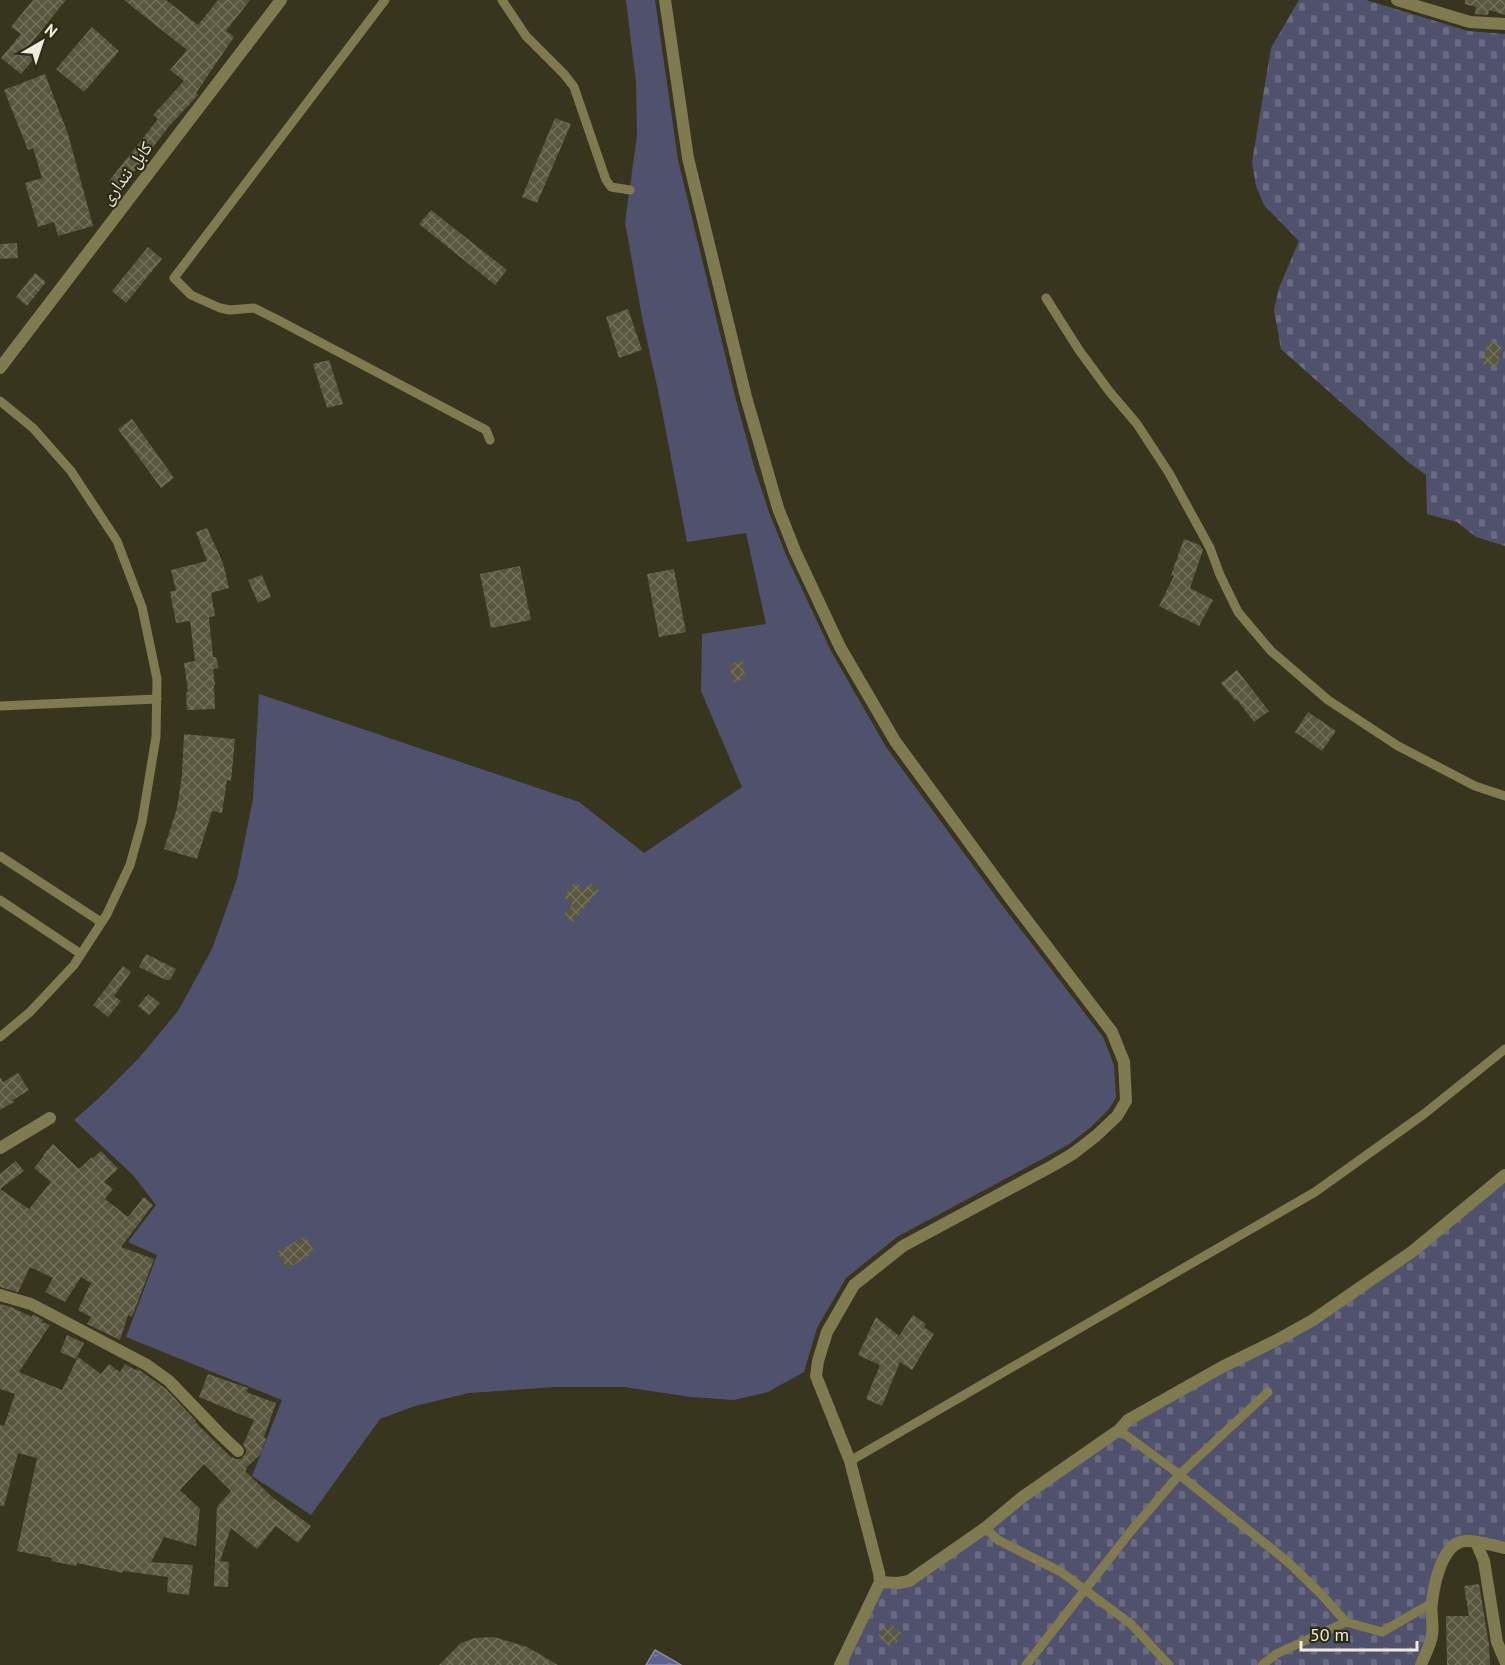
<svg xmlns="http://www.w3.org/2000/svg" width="1505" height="1665" font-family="'PT Sans','Noto Naskh Arabic',sans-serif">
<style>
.grass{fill:#50526d}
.cemetery{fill:url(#cemetery-stones)}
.water{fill:url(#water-ripples);stroke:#898ba6;stroke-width:1.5}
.building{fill:url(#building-cross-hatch)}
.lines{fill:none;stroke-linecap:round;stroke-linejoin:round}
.service{stroke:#807a50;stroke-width:9}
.minor{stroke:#807a50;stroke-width:12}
.tertiary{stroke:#807a50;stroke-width:12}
.labels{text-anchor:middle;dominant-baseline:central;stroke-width:4.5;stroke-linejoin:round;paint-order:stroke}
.street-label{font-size:18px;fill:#edecde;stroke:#2e2b15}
</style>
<defs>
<pattern id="cemetery-stones" width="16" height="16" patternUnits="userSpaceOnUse" patternTransform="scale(1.5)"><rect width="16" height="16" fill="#50526d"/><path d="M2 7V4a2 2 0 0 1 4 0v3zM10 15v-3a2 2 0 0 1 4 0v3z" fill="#6a6b81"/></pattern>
<pattern id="water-ripples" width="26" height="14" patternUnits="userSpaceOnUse" patternTransform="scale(1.5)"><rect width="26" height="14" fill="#5e618e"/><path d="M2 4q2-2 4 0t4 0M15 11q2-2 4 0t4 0" fill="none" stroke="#75789d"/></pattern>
<pattern id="building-cross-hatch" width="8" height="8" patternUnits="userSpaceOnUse" patternTransform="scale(1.5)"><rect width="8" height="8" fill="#5a5740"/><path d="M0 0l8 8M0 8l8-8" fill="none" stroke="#726f5b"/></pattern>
</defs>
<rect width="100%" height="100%" fill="#38351f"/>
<path class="grass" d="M626,0H655L678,160L736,400L755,470L769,512L786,555L831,651L886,747L1002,905L1103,1037L1114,1065L1116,1098L1109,1109L1091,1127L1068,1145L897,1237L846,1278L817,1328L804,1372L768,1392L734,1400L691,1397L624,1387H555L469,1393L415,1406L380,1419L311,1515L252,1476L282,1400L126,1337L157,1255L128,1242L156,1205L133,1175L74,1120L99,1098L139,1058L178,1011L212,949L237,879L253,799L259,694L579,802L644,853L742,787L701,691L702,634L766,624L746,533L687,542L660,400L643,322L625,222L637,136L636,82Z"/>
<g class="cemetery">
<path d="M1299,0H1366L1468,31L1505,34V546L1476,537L1457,522L1427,514L1426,475L1408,462L1281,349L1274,310L1279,288L1299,241L1264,205L1256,186L1252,162L1271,48Z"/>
<path d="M1505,1175V1548L1461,1541L1445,1555L1421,1665H840L880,1582L898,1583L1119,1430L1313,1320Z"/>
</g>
<path class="water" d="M655,1650L681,1665H646Z"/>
<g class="building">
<path d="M33,0H66L29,46L38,54L21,74L1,58L21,34L11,27Z"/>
<path d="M124,0H166L198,25L218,0H250L226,31L234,37L196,93L198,95L170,125L120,190L109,181L158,119L153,115L184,81L170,70L187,50Z"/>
<path d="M1465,0H1505V15L1489,10L1488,15L1475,14L1476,7L1465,4Z"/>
<path d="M92,27L119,51L84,92L56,69Z"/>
<path d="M45,74L68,134L93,226L58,236L54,222L38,227L25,183L42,178L33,148L28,150L4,90Z"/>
<path d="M555,118L571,124L537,203L522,197Z"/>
<path d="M431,210L507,270L495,285L419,224Z"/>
<path d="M17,243L18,258L0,259V244Z"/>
<path d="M148,247L162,259L126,303L112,291Z"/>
<path d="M35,273L46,282L27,306L16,297Z"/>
<path d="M628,309L642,350L619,358L606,317Z"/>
<path d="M1488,341L1502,344L1497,367L1483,364Z"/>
<path d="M329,360L343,404L327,408L313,364Z"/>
<path d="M132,419L174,478L161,488L118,429Z"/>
<path d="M207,528L223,563L229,588L211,593L215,616L209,617L213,657H216L219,668L213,669L215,685H214L215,709L187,710L186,692H188L184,663L195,661L190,621L176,623L170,592L176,590L171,570L207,561L196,532Z"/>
<path d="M1184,539L1200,545L1203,550L1190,588L1213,600L1199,626L1159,606L1174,576L1171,575Z"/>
<path d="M520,566L531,620L491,628L480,574Z"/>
<path d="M674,569L686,632L659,637L647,574Z"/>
<path d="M262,575L271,597L258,603L248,580Z"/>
<path d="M742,661L746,678L734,683L729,664Z"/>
<path d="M1237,670L1269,711L1254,722L1237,700L1236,701L1221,683Z"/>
<path d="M1308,712L1336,731L1322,751L1295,732Z"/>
<path d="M184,734L235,739L231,781L227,780L222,813L212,811L197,859L164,849L177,808L182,775Z"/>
<path d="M575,882L584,890L590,883L599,890L573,922L564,914L572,905L563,897Z"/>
<path d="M146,954L176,969L170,980H166L139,967Z"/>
<path d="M123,966L131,972L114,996L121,1001L108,1017L93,1005Z"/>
<path d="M148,994L160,1003L149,1015L138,1006Z"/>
<path d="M18,1073L29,1090L13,1100L14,1102L0,1110V1077L3,1082Z"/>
<path d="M53,1144L79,1169L92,1157L93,1158L101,1151L118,1169L104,1182L113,1189L105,1199L128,1217L144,1197L153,1205L121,1247L154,1259L132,1317L128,1315L120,1340L87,1324L91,1317L78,1310L91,1283L81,1277L65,1302L45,1292L53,1278L30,1267L18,1292L0,1287V1174L16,1161L24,1171L0,1189L29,1209L51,1182L34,1168L44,1156L43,1155Z"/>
<path d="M305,1236L315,1252L287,1269L277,1252Z"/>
<path d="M0,1304L11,1307L32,1317L33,1314L43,1320L42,1322L50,1325L19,1372L62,1390L78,1357L101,1374L109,1364L120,1372L125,1364L135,1370L138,1369L166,1389L196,1421L195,1422L231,1457L236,1459H241L246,1453V1449L243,1445L254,1420L199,1397L208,1374L248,1388L246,1392L276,1403L264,1437L266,1439L260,1455L246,1468L247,1469L245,1471L273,1498L311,1526L298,1543L276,1526L257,1549L231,1528L220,1561L229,1562L228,1587L214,1586L217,1507L231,1491L204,1464L180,1490L200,1509L196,1546L164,1537L151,1562L193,1565L189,1595L167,1592L168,1577L123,1571V1573L77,1563L76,1566L51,1561L52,1558L17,1551L37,1458L18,1453L4,1506H0V1425L4,1426L15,1394L0,1389Z"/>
<path d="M913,1315L926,1324L924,1327L934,1334L912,1370L900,1362L882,1406L866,1399L880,1365L858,1355L876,1317L899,1336Z"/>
<path d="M67,1335L84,1343L76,1359L60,1352Z"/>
<path d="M1479,1584L1489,1645L1490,1665H1447L1446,1616H1469L1464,1586Z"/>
<path d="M889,1623L902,1634L891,1647L878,1636Z"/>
<path d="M494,1637L527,1647L558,1665H439L461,1643L475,1638Z"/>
</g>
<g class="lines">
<g class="service">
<path d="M385,0L174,278L191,295L220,308L230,310L254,308L278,320L486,430L490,440"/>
<path d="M502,0L526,36L564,74L574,87L606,180L611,187L630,190"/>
<path d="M1046,298L1079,350L1109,391L1137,424L1169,473L1210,548L1220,575L1238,612L1271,651L1328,700L1398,746L1475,786L1505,796"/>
<path d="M0,401L33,428L71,471L117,541L142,607L157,679L156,737L142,822L130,865L107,914L74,965L30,1012L0,1037"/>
<path d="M0,706L157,699"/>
<path d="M0,856L101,922"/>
<path d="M0,900L81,954"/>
<path d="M1119,1430L1176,1472L1288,1562L1320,1593L1346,1622"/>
<path d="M850,1461L1315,1192L1424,1114L1505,1049"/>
<path d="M985,1528L998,1540L1061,1572L1131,1624L1169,1665"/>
<path d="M1026,1665L1131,1531L1179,1475L1268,1392"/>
<path d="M1262,1665L1276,1654L1346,1622L1382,1632L1432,1603"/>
</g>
<g class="minor">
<path d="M665,0L688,158L746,397L778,508L795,551L840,647L895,741L1010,898L1112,1032L1124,1062L1126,1101L1117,1116L1097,1135L1074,1153L1054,1165L903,1246L854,1285L827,1332L818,1361L816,1376L850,1461L879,1573L880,1582L840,1665"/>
<path d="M1397,0L1470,22L1505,24"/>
<path d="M0,1148L50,1118"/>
<path d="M0,1295L31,1304L147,1365L169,1381L219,1433L238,1451"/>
<path d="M1476,1542L1484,1561L1497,1642L1505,1661"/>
<path d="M880,1582L898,1583L909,1581L985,1528L1021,1498L1119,1430L1128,1420L1222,1367L1277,1340L1313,1320L1413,1251L1505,1175"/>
<path d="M1421,1665C1424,1656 1431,1645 1432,1635C1434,1624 1430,1613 1432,1602C1434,1585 1441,1549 1460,1542C1470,1538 1494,1546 1505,1548"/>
</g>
<path class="tertiary" d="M0,368L281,0"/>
</g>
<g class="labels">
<g class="street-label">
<text transform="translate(126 173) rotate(-53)">کابل ننداری</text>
</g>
</g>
<g transform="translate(42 42) rotate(39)" stroke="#2e2b15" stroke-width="4.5" paint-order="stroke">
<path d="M0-4.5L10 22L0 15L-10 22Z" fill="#edecde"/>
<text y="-9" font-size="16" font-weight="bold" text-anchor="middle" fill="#edecde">N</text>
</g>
<path d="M1301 1641v9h116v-9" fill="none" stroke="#edecde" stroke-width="3"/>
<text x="1310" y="1641" font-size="18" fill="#edecde" stroke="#2e2b15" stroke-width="4.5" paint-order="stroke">50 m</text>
</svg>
